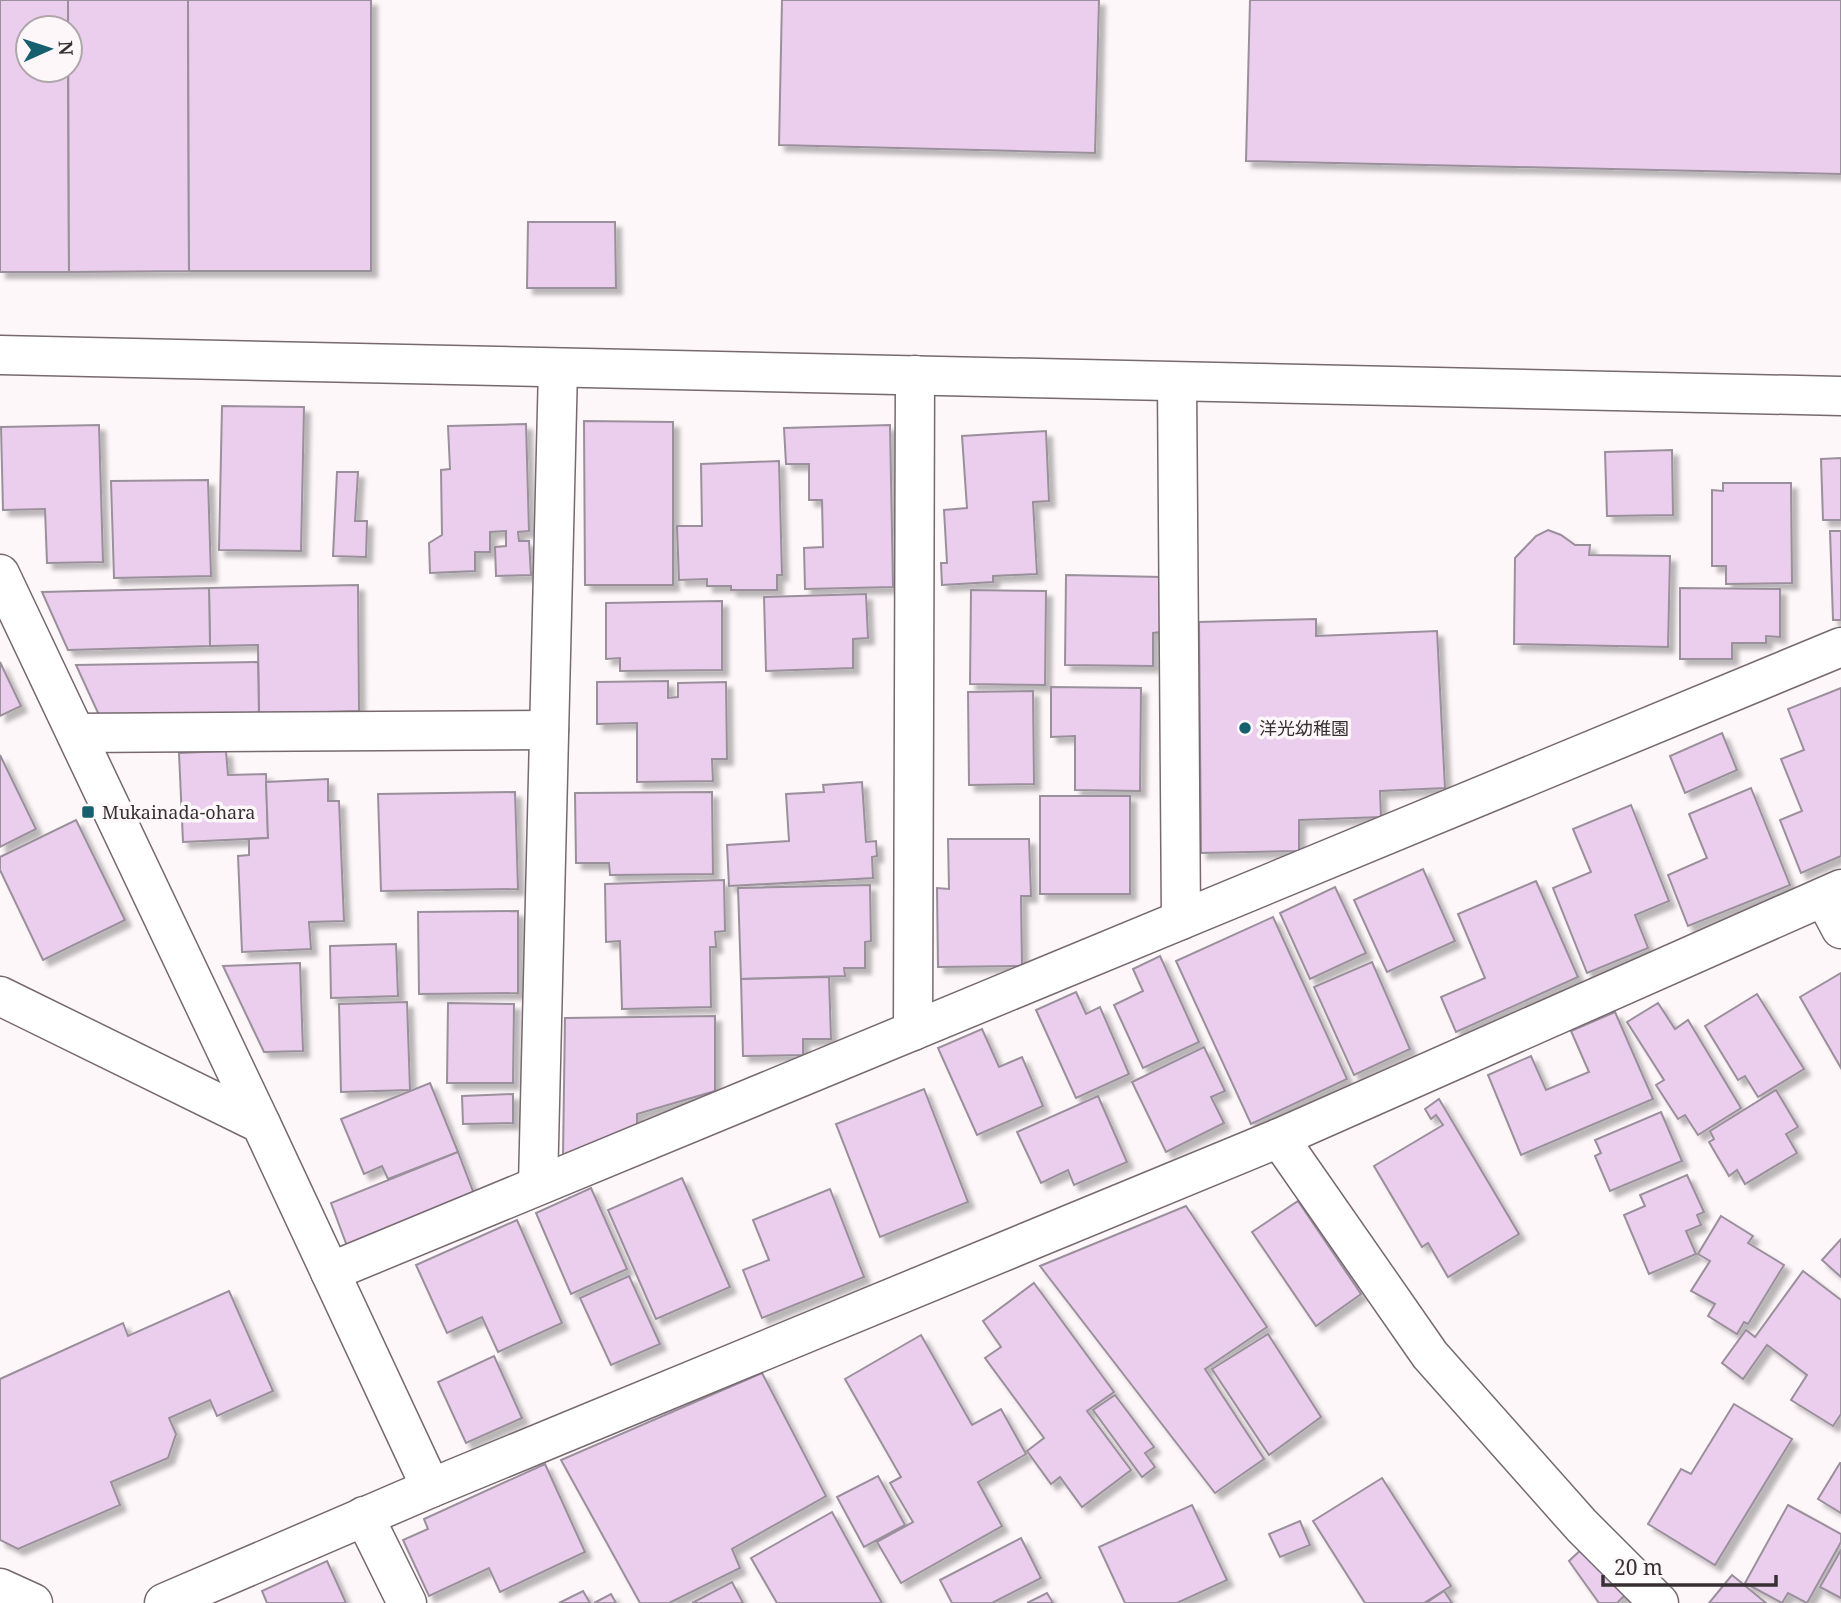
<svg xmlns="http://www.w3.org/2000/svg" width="1841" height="1603" font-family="'Noto Serif','Noto Sans JP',serif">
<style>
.building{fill:#ebceee;stroke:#9a909b;stroke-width:2;filter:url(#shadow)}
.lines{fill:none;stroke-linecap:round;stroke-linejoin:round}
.street-casing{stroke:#76696f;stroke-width:41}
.secondary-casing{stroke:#76696f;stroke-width:41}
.street{stroke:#fff;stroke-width:38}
.secondary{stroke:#fff;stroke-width:38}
.poi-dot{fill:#165f6f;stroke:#fef7fa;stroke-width:2.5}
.labels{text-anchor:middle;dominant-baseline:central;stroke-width:7;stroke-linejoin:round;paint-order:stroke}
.poi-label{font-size:18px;fill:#373033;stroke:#fef7fa;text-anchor:start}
</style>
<defs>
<filter id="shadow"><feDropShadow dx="6" dy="6" stdDeviation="2" flood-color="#0004"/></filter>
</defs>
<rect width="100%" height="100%" fill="#fef7fa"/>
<g class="building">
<path d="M0,0H68V28H28V70H68L69,272H0Z"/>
<path d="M68,0H188L189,271L69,272Z"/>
<path d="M188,0H371V271H189Z"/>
<path d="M782,0H1099L1095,153L779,145Z"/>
<path d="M1250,0H1841V174L1246,161Z"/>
<path d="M528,222H615L616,288H527Z"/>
<path d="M222,406L304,407L301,551L219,550Z"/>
<path d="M584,421L673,422V585H585Z"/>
<path d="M526,424L529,531L518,532L519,541H529L531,575L496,576L495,547L506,546V531L490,532V552H475V571L430,573L429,543L442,535L441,470L450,469L448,426Z"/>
<path d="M99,425L103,562L47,563L45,509L3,510L1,427Z"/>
<path d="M890,425L893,587L805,589L804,548L823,547L822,500H809V464H786L784,428Z"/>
<path d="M1046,431L1049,501L1033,502L1037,574L993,576V582L942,585L941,563H947L944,510L967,508L962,436Z"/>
<path d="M1672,450L1673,515L1607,516L1605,452Z"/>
<path d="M1841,458V520H1823L1821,459Z"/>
<path d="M779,461L782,575H777V590H731V586H707V579L679,580L677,526H702L701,464Z"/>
<path d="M337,472H358L355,521H367L366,557L333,556Z"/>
<path d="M208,480L211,576L114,578L111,481Z"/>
<path d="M1723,483H1791L1792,583L1726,584V566H1712V490L1723,491Z"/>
<path d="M1548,530L1561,535L1575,545H1590L1589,555L1670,556L1668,647L1514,644L1515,558L1536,536Z"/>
<path d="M1830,531H1841V620H1833Z"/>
<path d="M1066,575L1162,577L1161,632L1153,633V666L1065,665Z"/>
<path d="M358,585L359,711L259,714L258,645L210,646L209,588Z"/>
<path d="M209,588L210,646L68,650L42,592Z"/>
<path d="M1680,588L1780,589V637L1766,636V643H1732V659H1680Z"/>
<path d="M971,590L1046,591L1045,685L970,684Z"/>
<path d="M866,594L868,638L853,639V668L766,671L764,597Z"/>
<path d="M722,601V670L620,671V658L606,659V603Z"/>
<path d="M1316,619V636L1437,631L1445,788L1380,791L1381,817L1299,820V851L1201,853L1199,622Z"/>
<path d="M0,662L21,706L0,716Z"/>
<path d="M258,662L259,714L99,715L76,665Z"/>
<path d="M668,681V698L678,697V683L726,682L727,759H712L713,781L637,782V723L597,724V682Z"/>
<path d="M1051,687L1141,688L1140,791L1075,790V736L1051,737Z"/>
<path d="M1841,688V856L1801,873L1780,820L1802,811L1781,759L1804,750L1788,709Z"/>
<path d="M1033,691L1034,784L969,785L968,692Z"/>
<path d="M1722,733L1737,770L1685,793L1670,756Z"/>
<path d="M226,751L228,775L266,774L268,838L183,842L179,753Z"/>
<path d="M0,755L36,829L0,847Z"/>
<path d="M328,779V801H339L344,921L309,922L311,949L242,952L238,856L249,855V839L268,838L266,782Z"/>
<path d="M862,782L866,842L876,841L877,856L872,857L873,878L729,886L727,845L789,841L786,794L824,792L823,785Z"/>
<path d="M1751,788L1790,885L1688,926L1668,875L1707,858L1689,814Z"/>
<path d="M515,792L518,889L381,891L378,794Z"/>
<path d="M712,792L713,874L610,875L609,863H576L575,793Z"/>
<rect x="1040" y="796" width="90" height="98"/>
<path d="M1631,805L1669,901L1635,915L1648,948L1587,973L1553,888L1591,872L1573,829Z"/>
<path d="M76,820L125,920L43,960L0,870V857Z"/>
<path d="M948,839H1029L1031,896H1021L1022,966L938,967L937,888L949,889Z"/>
<path d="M1423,869L1455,941L1387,972L1354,900Z"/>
<path d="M724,880L725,931L715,932L716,947H710L711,1007L622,1009L620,941L606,942L605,884Z"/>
<path d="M1536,881L1578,977L1456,1032L1441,997L1485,978L1458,914Z"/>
<path d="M870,885L871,941L865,942V968H844L845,976L741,979L738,888Z"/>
<path d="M1335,887L1366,953L1310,979L1280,913Z"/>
<path d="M518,911V993L419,994L418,912Z"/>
<path d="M1273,917L1347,1079L1251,1124L1176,961Z"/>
<path d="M396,944L398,996L331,998L330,946Z"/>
<path d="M1160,956L1199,1042L1143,1068L1114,1005L1143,991L1133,969Z"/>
<path d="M1372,962L1410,1049L1354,1075L1314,987Z"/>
<path d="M300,963L303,1051L264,1052L223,966Z"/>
<path d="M1841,973V1068L1800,997Z"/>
<path d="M829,977L831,1039H803V1055L743,1056L741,979Z"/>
<path d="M1076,992L1086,1014L1100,1007L1129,1074L1076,1098L1036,1010Z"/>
<path d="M1757,994L1804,1069L1758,1097L1745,1076L1738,1080L1705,1026Z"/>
<path d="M407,1002L410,1090L341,1092L339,1004Z"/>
<path d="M448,1003L514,1004L513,1083H447Z"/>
<path d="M1658,1003L1675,1029L1688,1020L1741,1108L1698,1135L1685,1115L1678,1119L1656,1085L1664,1080L1627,1022Z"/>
<path d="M1615,1012L1653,1099L1521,1155L1488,1075L1531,1056L1546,1090L1589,1072L1571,1031Z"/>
<path d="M715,1016V1091L637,1114V1125L563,1155L565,1018Z"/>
<path d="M982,1029L999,1067L1022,1057L1043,1106L977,1135L938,1048Z"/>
<path d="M1204,1047L1225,1091L1211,1097L1224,1123L1166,1152L1132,1082Z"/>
<path d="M430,1083L458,1152L388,1179L382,1166L364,1174L341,1119Z"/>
<path d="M924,1089L968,1202L880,1237L836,1124Z"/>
<path d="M1776,1090L1798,1127L1786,1134L1797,1153L1745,1184L1737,1170L1729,1176L1709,1142L1714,1139L1710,1131Z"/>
<path d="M513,1094V1123L463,1124L462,1096Z"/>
<path d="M1098,1096L1127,1162L1074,1185L1068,1170L1041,1183L1017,1132Z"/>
<path d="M1439,1099L1519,1234L1448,1277L1428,1243L1422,1247L1374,1166L1443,1125L1436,1115L1431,1119L1425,1109Z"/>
<path d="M1661,1112L1682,1161L1610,1191L1595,1156L1601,1153L1595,1140Z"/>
<path d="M458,1152L474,1194L347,1246L331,1203Z"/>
<path d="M1687,1175L1704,1212L1697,1215L1701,1225L1686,1231L1696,1254L1649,1274L1624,1215L1645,1206L1640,1195Z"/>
<path d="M682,1178L730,1287L656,1319L608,1210Z"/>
<path d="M591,1188L627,1269L571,1294L536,1213Z"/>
<path d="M830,1189L864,1277L762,1318L743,1270L769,1260L753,1220Z"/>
<path d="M1298,1201L1361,1294L1316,1326L1252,1232Z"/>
<path d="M1186,1206L1267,1327L1205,1369L1264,1459L1215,1493L1040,1266Z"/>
<path d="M1721,1216L1753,1236L1748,1243L1784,1265L1748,1324L1744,1322L1737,1334L1708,1316L1715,1304L1691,1291L1710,1261L1698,1254Z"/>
<path d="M517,1220L562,1323L498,1352L482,1317L447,1333L416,1265Z"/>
<path d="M1841,1239V1277L1822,1260Z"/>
<path d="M1803,1271L1841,1300V1414L1833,1426L1791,1400L1807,1375L1767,1345L1743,1379L1722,1363L1746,1330L1755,1337Z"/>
<path d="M629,1276L660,1344L611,1365L580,1298Z"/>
<path d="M1034,1283L1114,1392L1087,1411L1131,1470L1082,1507L1060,1477L1051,1484L1027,1451L1044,1438L985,1358L1001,1347L983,1321Z"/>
<path d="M229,1291L273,1391L217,1416L210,1400L169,1418L176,1434L168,1458L111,1482L120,1505L18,1549L0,1540V1379L123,1323L128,1336Z"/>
<path d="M1268,1334L1321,1417L1269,1455L1212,1369Z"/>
<path d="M921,1335L972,1425L1001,1409L1026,1454L978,1482L1002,1526L901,1583L877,1542L913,1522L890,1483L901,1477L845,1379Z"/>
<path d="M494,1356L522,1418L466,1443L438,1382Z"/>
<path d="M762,1373L826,1496L732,1549L740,1568L669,1603H640L561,1460Z"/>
<path d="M1115,1395L1154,1447L1145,1453L1155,1467L1142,1477L1093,1410Z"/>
<path d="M1734,1404L1792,1439L1715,1565L1648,1524L1681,1469L1691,1474Z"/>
<path d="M1840,1463H1841V1513L1818,1499Z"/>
<path d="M545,1464L585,1552L500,1592L489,1568L429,1596L403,1540L428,1529L424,1519Z"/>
<path d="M878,1476L905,1525L864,1547L837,1497Z"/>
<path d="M1382,1478L1451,1586L1424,1603H1365L1313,1521Z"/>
<path d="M1192,1505L1227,1580L1177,1603H1125L1099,1547Z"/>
<path d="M1788,1505L1841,1534V1542L1807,1603L1788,1593L1782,1603L1745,1583Z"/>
<path d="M832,1512L882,1603H777L751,1558Z"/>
<path d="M1300,1521L1310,1545L1280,1557L1269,1534Z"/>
<path d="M1021,1538L1041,1578L992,1603H952L940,1580Z"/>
<path d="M1584,1547L1628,1592L1617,1603H1599L1569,1561Z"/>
<path d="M1841,1550V1598L1820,1587Z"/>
<path d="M327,1561L346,1603H267L262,1591Z"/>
<path d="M1732,1575L1766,1603H1709Z"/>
<path d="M732,1582L743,1603H692Z"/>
<path d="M583,1591L590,1603H559Z"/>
<path d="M1444,1591L1452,1603H1426Z"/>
<path d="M1047,1593L1053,1603H1027Z"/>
<path d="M611,1594L616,1603H594Z"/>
</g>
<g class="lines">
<g class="street-casing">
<g id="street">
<path d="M1177,382L1181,920"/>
<path d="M76,733L549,730"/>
<path d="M1824,897L1841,929"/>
<path d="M0,996L261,1124L431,1488"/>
<path d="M913,1031L915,375"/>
<path d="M1279,1138L1430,1355L1582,1526L1659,1603"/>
<path d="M538,1185L558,368"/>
<path d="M330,1272L1841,647"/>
<path d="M364,1516L407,1603"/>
<path d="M0,1588L33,1603"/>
<path d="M164,1603L431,1488L1279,1138L1841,889"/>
</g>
</g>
<g class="secondary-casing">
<g id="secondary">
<path d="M0,355L1841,396"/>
<path d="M0,574L261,1124"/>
</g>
</g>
<use href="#street" class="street"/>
<use href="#secondary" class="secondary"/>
</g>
<g class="poi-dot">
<circle cx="1245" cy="728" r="7"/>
<rect x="81" y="805" width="14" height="14" rx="3.5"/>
</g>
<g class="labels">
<g class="poi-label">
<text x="1259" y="728">洋光幼稚園</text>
<text x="102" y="812">Mukainada-ohara</text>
</g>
</g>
<g transform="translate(49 49) rotate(87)"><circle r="33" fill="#fef7fa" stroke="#aea7aa" stroke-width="2"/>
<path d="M0-5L12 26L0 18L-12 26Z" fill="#165f6f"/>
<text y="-10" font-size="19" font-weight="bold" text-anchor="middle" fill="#373033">N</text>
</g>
<path d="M1603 1575v10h173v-10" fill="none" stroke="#373033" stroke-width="3.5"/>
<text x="1614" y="1575" font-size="21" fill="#373033" stroke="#fef7fa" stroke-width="5" paint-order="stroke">20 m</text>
</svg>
